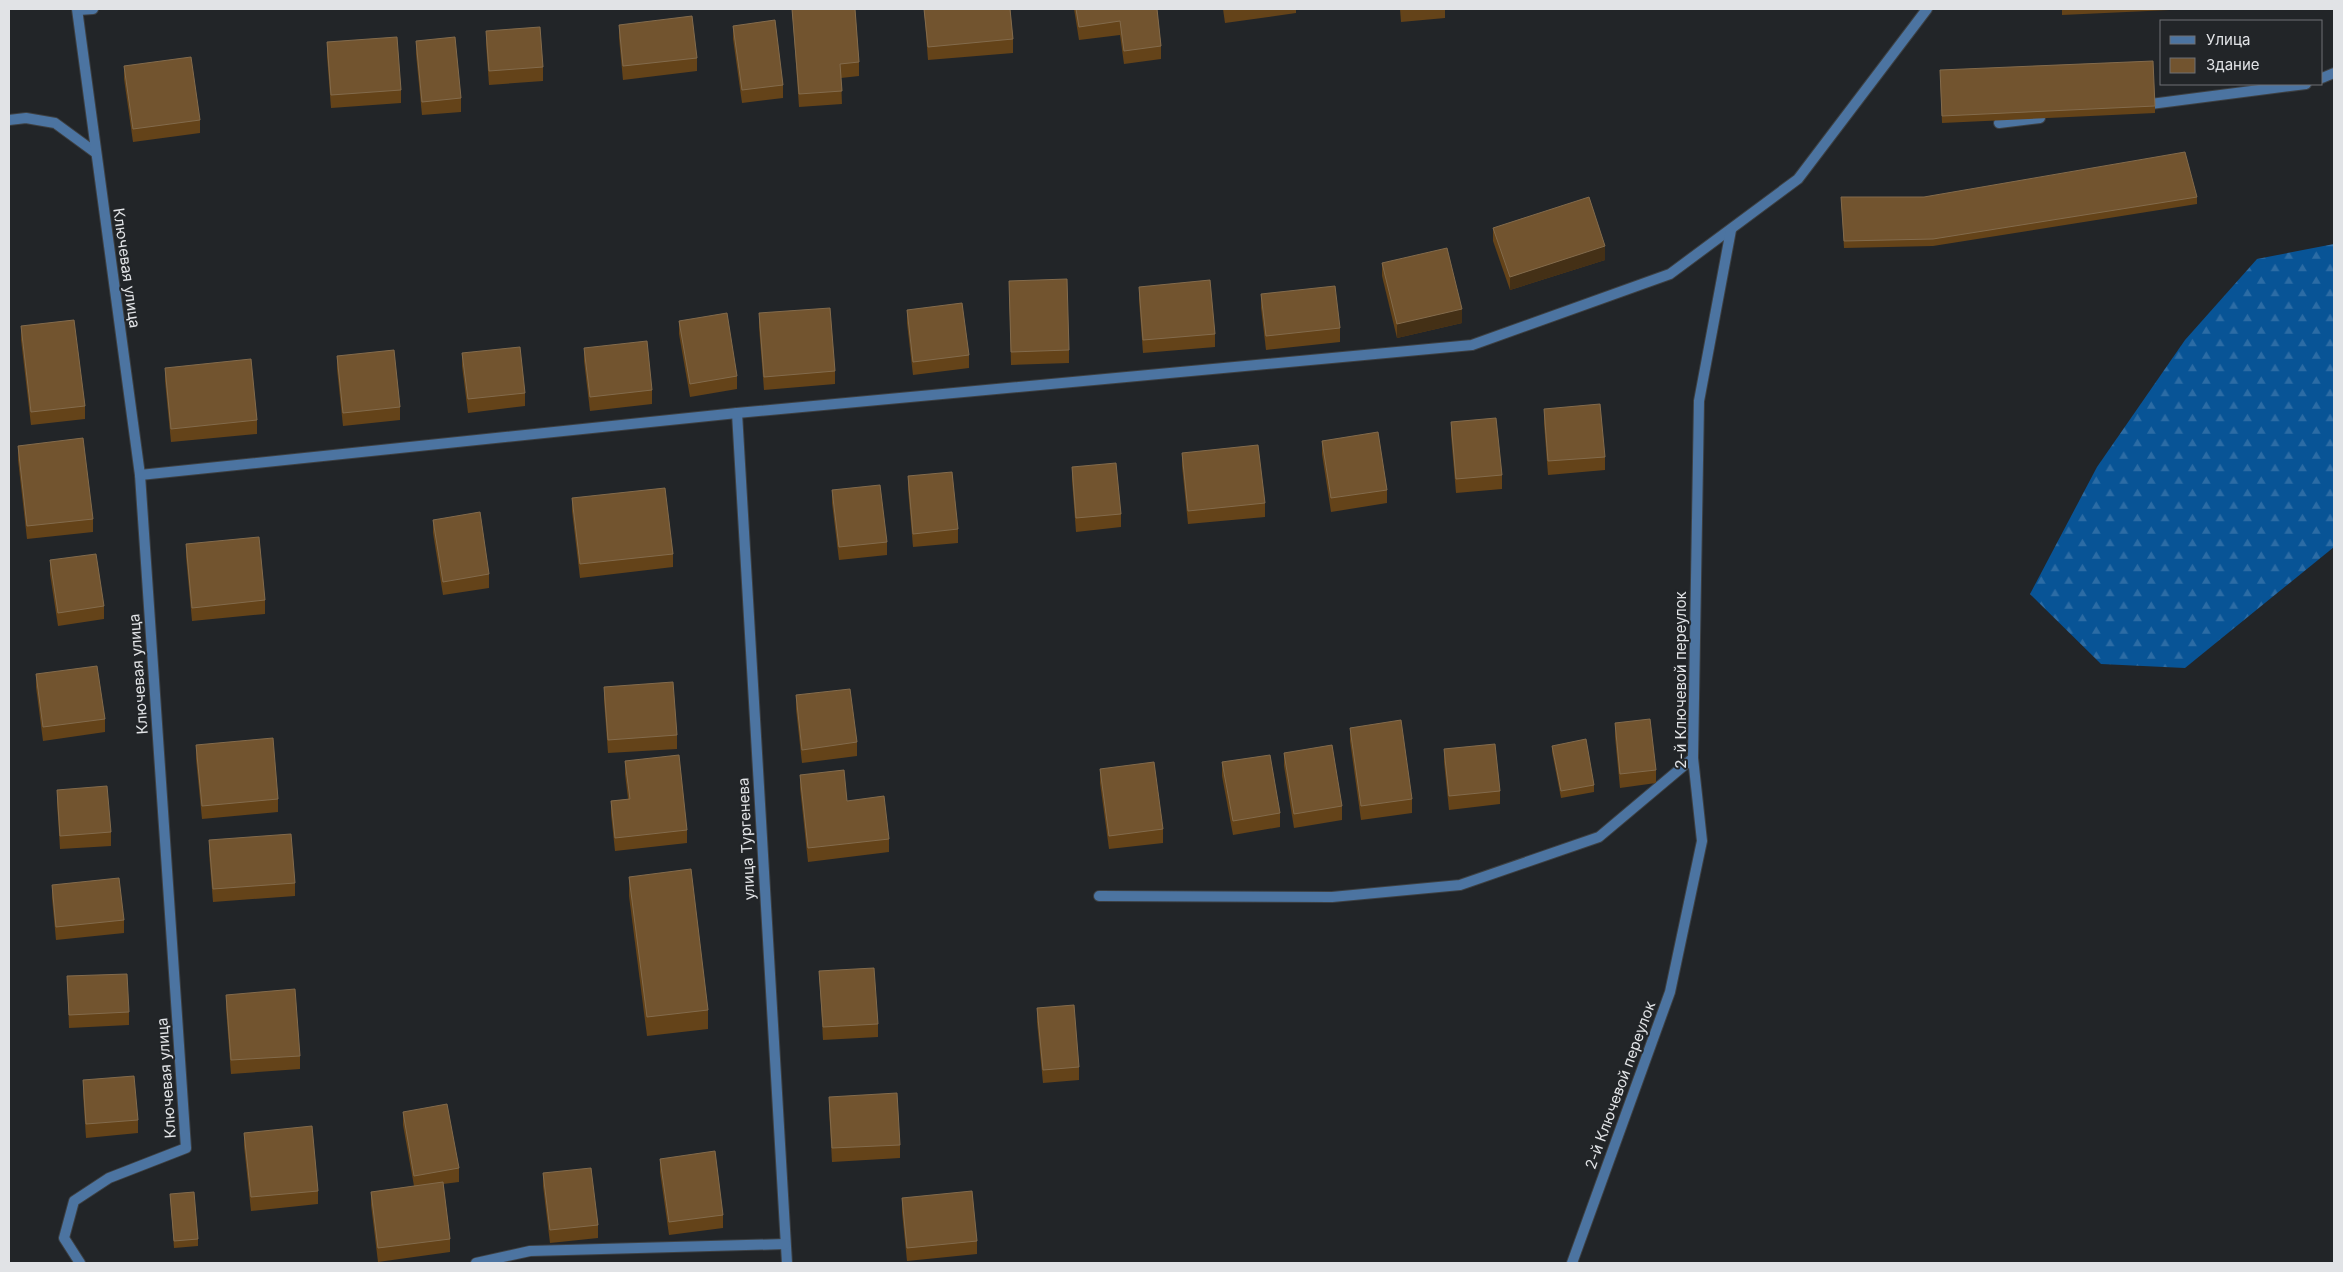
<svg xmlns="http://www.w3.org/2000/svg" width="2343" height="1272" font-family="Inter,sans-serif">
<style>
.forest{fill:url(#forest-firs)}
.lines{fill:none;stroke-linecap:round;stroke-linejoin:round}
.lane-casing{stroke:#3d4043;stroke-width:12}
.street-casing{stroke:#3d4043;stroke-width:12}
.lane{stroke:#4c74a1;stroke-width:10}
.street{stroke:#4c74a1;stroke-width:10}
.wall{fill:#644319}
.shaded-wall{fill:#443016}
.building{fill:#72542f;stroke:#836b4c}
.labels{text-anchor:middle;dominant-baseline:central;stroke-width:4;stroke-linejoin:round;paint-order:stroke}
.street-label{font-size:15px;fill:#e1e3e6;stroke:#222528}
</style>
<defs>
<pattern id="forest-firs" width="22" height="20" patternUnits="userSpaceOnUse" patternTransform="scale(1.25)"><rect width="22" height="20" fill="#085496"/><path d="M5 1l3.5 6h-7zM16 11l3.5 6h-7z" fill="#2c6ca5"/></pattern>
</defs>
<rect width="100%" height="100%" fill="#222528"/>
<path class="forest" d="M2334,244V547L2185,668L2101,664L2030,594L2097,467L2185,340L2257,259Z"/>
<g class="lines">
<g class="lane-casing">
<g id="lane">
<path d="M2322,78L2334,73"/>
<path d="M2143,105L2306,84"/>
<path d="M9,120L26,118L55,123L96,153"/>
<path d="M1999,123L2040,118"/>
</g>
</g>
<g class="street-casing">
<g id="street">
<path d="M77,9L140,475L186,1148L109,1178L74,1201L64,1238L80,1263"/>
<path d="M78,10L93,9"/>
<path d="M737,413L787,1263"/>
<path d="M140,475L737,413L1472,345L1670,274L1798,179L1927,9"/>
<path d="M1099,896L1332,897L1460,885L1599,837L1693,758"/>
<path d="M476,1263L530,1251L785,1244"/>
<path d="M1572,1263L1670,992L1702,841L1693,758L1699,401L1731,230"/>
</g>
</g>
<use href="#lane" class="lane"/>
<use href="#street" class="street"/>
</g>
<g class="wall">
<path d="M792,9H855L859,62V76L841,78L842,104L799,107Z"/>
<path d="M924,9H1010L1013,39V53L928,60Z"/>
<path d="M1074,9H1157L1161,46V59L1124,64L1120,35L1079,40Z"/>
<path d="M1223,9H1296V13L1225,23Z"/>
<path d="M1400,9H1445V18L1401,22Z"/>
<path d="M2062,9H2191L2062,15Z"/>
<path d="M619,25L697,58V71L623,80L619,38Z"/>
<path d="M733,26L783,85V98L742,103L733,39Z"/>
<path d="M486,31L543,67V81L489,85L486,44Z"/>
<path d="M416,41L461,98V112L422,115L416,54Z"/>
<path d="M327,42L401,90V103L331,108L327,56Z"/>
<path d="M124,66L200,120V133L133,142L124,79Z"/>
<path d="M1940,77L2155,106V113L1942,123Z"/>
<path d="M1841,197H2197V204L1933,246L1844,248Z"/>
<path d="M1493,228L1605,260L1510,290L1493,241Z"/>
<path d="M1382,263L1462,323L1397,338L1382,276Z"/>
<path d="M1009,281L1069,350V363L1011,365Z"/>
<path d="M1139,287L1215,334V347L1143,353L1139,300Z"/>
<path d="M1261,294L1340,328V342L1266,350L1261,308Z"/>
<path d="M907,310L969,355V368L913,375L907,323Z"/>
<path d="M759,313L835,371V384L764,390L759,327Z"/>
<path d="M679,321L737,376V389L690,397L679,334Z"/>
<path d="M21,326L85,406V419L31,425L21,340Z"/>
<path d="M584,348L652,390V404L590,411L584,361Z"/>
<path d="M462,353L525,393V406L468,413L462,366Z"/>
<path d="M337,356L400,407V420L343,426L337,369Z"/>
<path d="M165,368L257,420V434L171,442L165,381Z"/>
<path d="M1544,409L1605,457V470L1548,475L1544,423Z"/>
<path d="M1451,422L1502,475V489L1456,493L1451,435Z"/>
<path d="M1322,441L1387,490V503L1331,512L1322,454Z"/>
<path d="M18,446L93,519V532L27,539L18,460Z"/>
<path d="M1182,453L1265,503V517L1188,524L1182,466Z"/>
<path d="M1072,467L1121,514V527L1076,532L1072,480Z"/>
<path d="M908,476L958,529V543L913,547L908,489Z"/>
<path d="M832,490L887,542V555L839,560L832,503Z"/>
<path d="M572,498L673,554V567L580,578L572,511Z"/>
<path d="M433,520L489,574V588L443,595L433,533Z"/>
<path d="M186,544L265,600V614L192,621L186,557Z"/>
<path d="M50,560L104,606V619L58,626L50,574Z"/>
<path d="M36,674L105,719V732L43,741L36,687Z"/>
<path d="M604,687L677,735V749L608,753L604,700Z"/>
<path d="M796,695L857,742V756L802,763L796,709Z"/>
<path d="M1615,723L1656,770V783L1620,788L1615,737Z"/>
<path d="M1350,728L1412,799V813L1361,820L1350,741Z"/>
<path d="M196,745L278,799V812L202,819L196,759Z"/>
<path d="M1552,746L1594,785V792L1561,798L1552,752Z"/>
<path d="M1444,749L1500,791V804L1449,810L1444,762Z"/>
<path d="M1284,753L1342,806V820L1294,828L1284,766Z"/>
<path d="M625,761L687,830V843L615,851L611,814V801L628,799L625,774Z"/>
<path d="M1222,762L1280,813V827L1233,835L1222,776Z"/>
<path d="M1100,769L1163,829V843L1109,849L1100,783Z"/>
<path d="M800,775L847,801L889,839V852L808,862L800,788Z"/>
<path d="M57,790L111,832V846L60,849L57,803Z"/>
<path d="M209,840L295,883V896L213,902L209,853Z"/>
<path d="M629,877L708,1010V1029L647,1036L629,896Z"/>
<path d="M52,885L124,920V933L56,940L52,898Z"/>
<path d="M819,971L878,1024V1037L823,1040Z"/>
<path d="M67,976L129,1012V1025L69,1028Z"/>
<path d="M226,995L300,1056V1069L231,1074L226,1008Z"/>
<path d="M1037,1008L1079,1067V1080L1043,1083L1037,1022Z"/>
<path d="M83,1080L138,1120V1133L86,1138L83,1094Z"/>
<path d="M829,1097L900,1145V1158L832,1162L829,1110Z"/>
<path d="M403,1112L459,1168V1182L443,1184L450,1239V1252L378,1262L371,1205V1192L414,1186L403,1125Z"/>
<path d="M244,1133L318,1191V1204L251,1211L244,1146Z"/>
<path d="M660,1159L723,1215V1228L669,1235L660,1172Z"/>
<path d="M543,1173L598,1225V1238L550,1243L543,1186Z"/>
<path d="M170,1194L198,1239V1246L174,1248Z"/>
<path d="M902,1198L977,1241V1254L907,1261L902,1212Z"/>
</g>
<g class="shaded-wall">
<path d="M1605,246V260L1510,290V277Z"/>
<path d="M1462,309V323L1397,338V324Z"/>
</g>
<g class="building">
<path d="M792,9H855L859,62L840,64L842,91L799,94Z"/>
<path d="M924,9H1010L1013,39L928,47Z"/>
<path d="M1076,9H1157L1161,46L1124,51L1120,21L1079,27Z"/>
<path d="M692,16L697,58L623,66L619,25Z"/>
<path d="M775,20L783,85L742,90L733,26Z"/>
<path d="M540,27L543,67L489,71L486,31Z"/>
<path d="M397,37L401,90L331,95L327,42Z"/>
<path d="M455,37L461,98L422,102L416,41Z"/>
<path d="M191,57L200,120L133,129L124,66Z"/>
<path d="M2153,61L2155,106L1942,116L1940,70Z"/>
<path d="M2185,152L2197,197L1933,239L1844,241L1841,197H1924Z"/>
<path d="M1589,197L1605,246L1510,277L1493,228Z"/>
<path d="M1447,248L1462,309L1397,324L1382,263Z"/>
<path d="M1067,279L1069,350L1011,352L1009,281Z"/>
<path d="M1210,280L1215,334L1143,340L1139,287Z"/>
<path d="M1335,286L1340,328L1266,336L1261,294Z"/>
<path d="M962,303L969,355L913,362L907,310Z"/>
<path d="M830,308L835,371L764,377L759,313Z"/>
<path d="M727,313L737,376L690,384L679,321Z"/>
<path d="M74,320L85,406L31,412L21,326Z"/>
<path d="M647,341L652,390L590,397L584,348Z"/>
<path d="M520,347L525,393L468,399L462,353Z"/>
<path d="M394,350L400,407L343,413L337,356Z"/>
<path d="M251,359L257,420L171,429L165,368Z"/>
<path d="M1600,404L1605,457L1548,461L1544,409Z"/>
<path d="M1496,418L1502,475L1456,479L1451,422Z"/>
<path d="M1378,432L1387,490L1331,498L1322,441Z"/>
<path d="M83,438L93,519L27,526L18,446Z"/>
<path d="M1258,445L1265,503L1188,511L1182,453Z"/>
<path d="M1116,463L1121,514L1076,518L1072,467Z"/>
<path d="M952,472L958,529L913,534L908,476Z"/>
<path d="M880,485L887,542L839,547L832,490Z"/>
<path d="M665,488L673,554L580,564L572,498Z"/>
<path d="M480,512L489,574L443,582L433,520Z"/>
<path d="M259,537L265,600L192,608L186,544Z"/>
<path d="M96,554L104,606L58,613L50,560Z"/>
<path d="M97,666L105,719L43,727L36,674Z"/>
<path d="M673,682L677,735L608,740L604,687Z"/>
<path d="M850,689L857,742L802,750L796,695Z"/>
<path d="M1650,719L1656,770L1620,774L1615,723Z"/>
<path d="M1401,720L1412,799L1361,806L1350,728Z"/>
<path d="M273,738L278,799L202,806L196,745Z"/>
<path d="M1586,739L1594,785L1561,791L1552,746Z"/>
<path d="M1495,744L1500,791L1449,796L1444,749Z"/>
<path d="M1332,745L1342,806L1294,814L1284,753Z"/>
<path d="M679,755L687,830L615,838L611,801L630,799L625,761Z"/>
<path d="M1270,755L1280,813L1233,821L1222,762Z"/>
<path d="M1154,762L1163,829L1109,836L1100,769Z"/>
<path d="M844,770L847,801L884,796L889,839L808,848L800,775Z"/>
<path d="M107,786L111,832L60,836L57,790Z"/>
<path d="M291,834L295,883L213,889L209,840Z"/>
<path d="M691,869L708,1010L647,1017L629,877Z"/>
<path d="M119,878L124,920L56,927L52,885Z"/>
<path d="M874,968L878,1024L823,1027L819,971Z"/>
<path d="M127,974L129,1012L69,1015L67,976Z"/>
<path d="M295,989L300,1056L231,1060L226,995Z"/>
<path d="M1074,1005L1079,1067L1043,1070L1037,1008Z"/>
<path d="M134,1076L138,1120L86,1124L83,1080Z"/>
<path d="M897,1093L900,1145L832,1148L829,1097Z"/>
<path d="M447,1104L459,1168L414,1176L403,1112Z"/>
<path d="M312,1126L318,1191L251,1197L244,1133Z"/>
<path d="M715,1151L723,1215L669,1222L660,1159Z"/>
<path d="M591,1168L598,1225L550,1230L543,1173Z"/>
<path d="M443,1182L450,1239L378,1248L371,1192Z"/>
<path d="M972,1191L977,1241L907,1248L902,1198Z"/>
<path d="M194,1192L198,1239L174,1241L170,1194Z"/>
</g>
<g class="labels">
<g class="street-label">
<text transform="translate(127 268) rotate(82)">Ключевая улица</text>
<text transform="translate(138 674) rotate(-94)">Ключевая улица</text>
<text transform="translate(1680 680) rotate(-90)">2-й Ключевой переулок</text>
<text transform="translate(746 839) rotate(-93)">улица Тургенева</text>
<text transform="translate(166 1078) rotate(-94)">Ключевая улица</text>
<text transform="translate(1620 1085) rotate(-70)">2-й Ключевой переулок</text>
</g>
</g>
<rect width="2343" height="1272" fill="none" stroke="#e1e3e6" stroke-width="20"/>
<rect x="2160" y="20" width="162" height="65" fill="#222528" stroke="#6e7174"/>
<rect x="2170" y="36" width="25" height="8" fill="#4c74a1" stroke="#6e7174"/>
<text x="2206" y="45" font-size="15" fill="#e1e3e6">Улица</text>
<rect x="2170" y="58" width="25" height="15" fill="#72542f" stroke="#6e7174"/>
<text x="2206" y="70" font-size="15" fill="#e1e3e6">Здание</text>
</svg>
